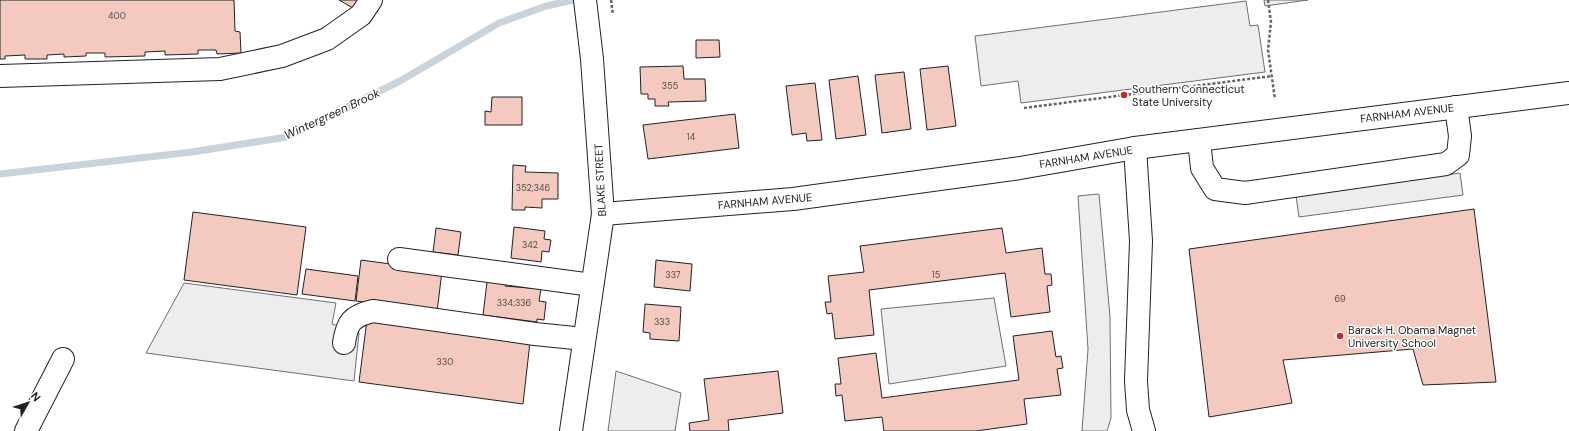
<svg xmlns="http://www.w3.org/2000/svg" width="1569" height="431" font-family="'DM Sans',sans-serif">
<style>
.parking{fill:#ededed;stroke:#6f6f6f}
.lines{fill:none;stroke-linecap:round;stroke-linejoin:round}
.stream{stroke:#c7d3dd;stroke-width:7}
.building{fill:#f3c9c0;stroke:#222}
.minor-casing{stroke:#222;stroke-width:24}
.path{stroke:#646464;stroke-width:2.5;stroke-dasharray:3 2;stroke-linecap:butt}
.minor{stroke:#fff;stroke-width:22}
.poi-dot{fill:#c62828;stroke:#fff;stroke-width:1.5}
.labels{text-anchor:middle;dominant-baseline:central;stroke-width:3;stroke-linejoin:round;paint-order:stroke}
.number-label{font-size:9px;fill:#564c4a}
.poi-label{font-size:11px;fill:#222;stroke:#fff;text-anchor:start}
.street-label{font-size:11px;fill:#222;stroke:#fff}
.water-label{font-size:12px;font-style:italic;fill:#222;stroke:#fff}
</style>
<rect width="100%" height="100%" fill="#fff"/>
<g class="parking">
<path d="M1264,0H1308L1265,6Z"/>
<path d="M1246,1L1250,26L1258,25L1265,72L1021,103L1018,81L981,86L975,36Z"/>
<path d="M1460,173L1463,195L1299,217L1296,196Z"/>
<path d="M1099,194L1110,317L1111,418L1107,431H1082L1088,349L1078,196Z"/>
<path d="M184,283L336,303L332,324L359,333L354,381L146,353Z"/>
<path d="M994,298L1006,366L889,384L881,309Z"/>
<path d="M616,371L681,393L675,431H608Z"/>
</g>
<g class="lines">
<path class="stream" d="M0,174L192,152L287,137L400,81L499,23L546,6L573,0"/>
</g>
<g class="building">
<path d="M0,0H234L235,31L240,32L241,53L217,54L216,50H198V54L165,55V51L145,52V56L105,57V53H86V56L64,57V54L47,55V59H25V55L5,56V59H0Z"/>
<path d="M339,0H358L353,8Z"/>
<path d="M696,40H719L720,57L696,58Z"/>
<path d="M683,66L684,79H705L706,101L668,102L669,106H655V99H648V94H641L640,67Z"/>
<path d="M948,66L956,126L927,130L920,69Z"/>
<path d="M904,72L911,129L882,133L875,75Z"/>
<path d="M858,76L866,135L836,139L829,80Z"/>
<path d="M815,83L822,140L807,141L806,133L792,135L786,86Z"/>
<path d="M492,97H522V125H485V111L491,112Z"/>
<path d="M735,114L739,148L648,159L643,125Z"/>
<path d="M513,165L526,166L525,172L558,173V199H542V208L525,207V210H512Z"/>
<path d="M1474,209L1496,382L1423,385L1413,349L1283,360L1292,403L1209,417L1189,249Z"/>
<path d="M193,212L306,227L297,295L184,280Z"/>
<path d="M514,227L545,231L544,239L551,240L549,252L542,251L541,262L511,258Z"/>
<path d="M436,228L461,232L458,255L433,252Z"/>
<path d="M1002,228L1006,253L1042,248L1045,274H1051L1052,285L1047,286L1050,312L1011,317L1005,273L869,290L874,335L835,339L832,313L827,314L825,302H831L828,276L864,272L860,246Z"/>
<path d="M361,260L442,271L437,312L356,301Z"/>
<path d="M656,260L692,264L690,291L654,287Z"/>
<path d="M306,269L358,276L355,301L302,294Z"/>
<path d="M487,282L506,284L505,286L541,289L539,301L546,302L544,320L537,319V322L483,315Z"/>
<path d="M645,304L681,307L679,341L650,339V333L643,332Z"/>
<path d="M367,320L530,342L523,404L359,382Z"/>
<path d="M1052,331L1056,357L1061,356L1063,368L1057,369L1061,395L1024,399L1027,424L976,431H884L882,417L845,421L842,395L836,396L835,384H841L838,358L876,353L882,398L1019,380L1013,336Z"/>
<path d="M778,371L783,413L728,420L729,431H690L689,423L709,420L704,379Z"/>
</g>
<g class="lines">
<g class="minor-casing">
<g id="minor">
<path d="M0,76L220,69L282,56L327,39L361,15L371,0"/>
<path d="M1199,140L1202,168L1215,189L1245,193L1446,164L1458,155L1460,136L1456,107"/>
<path d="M1135,148L1141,241L1136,381L1138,410L1144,431"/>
<path d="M603,214L793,199L1020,168L1135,148L1569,93"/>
<path d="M399,259L592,285"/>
<path d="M344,343C347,322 352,316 373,311L535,334L584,339"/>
<path d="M26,431L63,359"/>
<path d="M571,431L603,214L592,59L585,0"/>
</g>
</g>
<g class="path">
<path d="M611,0L613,15"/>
<path d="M1268,0L1271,22L1268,50L1275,99"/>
<path d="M1024,108L1272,76"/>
</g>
<use href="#minor" class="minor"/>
</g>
<g class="poi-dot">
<circle cx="1124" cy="95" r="4"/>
<circle cx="1340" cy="336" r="4"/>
</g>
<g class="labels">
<g class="number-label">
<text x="117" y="16">400</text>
<text x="670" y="86">355</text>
<text x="691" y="137">14</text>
<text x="533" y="188">352;346</text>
<text x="530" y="245">342</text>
<text x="673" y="275">337</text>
<text x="936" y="275">15</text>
<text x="1340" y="299">69</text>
<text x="514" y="303">334;336</text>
<text x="662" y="322">333</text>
<text x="445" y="362">330</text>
</g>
<g class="poi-label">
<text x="1132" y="89">Southern Connecticut<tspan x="1132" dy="13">State University</tspan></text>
<text x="1348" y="330">Barack H. Obama Magnet<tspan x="1348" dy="13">University School</tspan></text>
</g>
<g class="street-label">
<text transform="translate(1407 113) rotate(-7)">FARNHAM AVENUE</text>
<text transform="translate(1086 157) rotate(-9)">FARNHAM AVENUE</text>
<text transform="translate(600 180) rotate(-93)">BLAKE STREET</text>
<text transform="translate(765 201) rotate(-5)">FARNHAM AVENUE</text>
</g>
<g class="water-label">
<text transform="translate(332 114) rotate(-25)">Wintergreen Brook</text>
</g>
</g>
<g transform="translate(28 403) rotate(51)" stroke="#ffffff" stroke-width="3" paint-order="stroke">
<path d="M0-3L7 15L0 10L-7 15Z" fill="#222222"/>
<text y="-6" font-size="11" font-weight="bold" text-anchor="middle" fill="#222222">N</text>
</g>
</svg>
